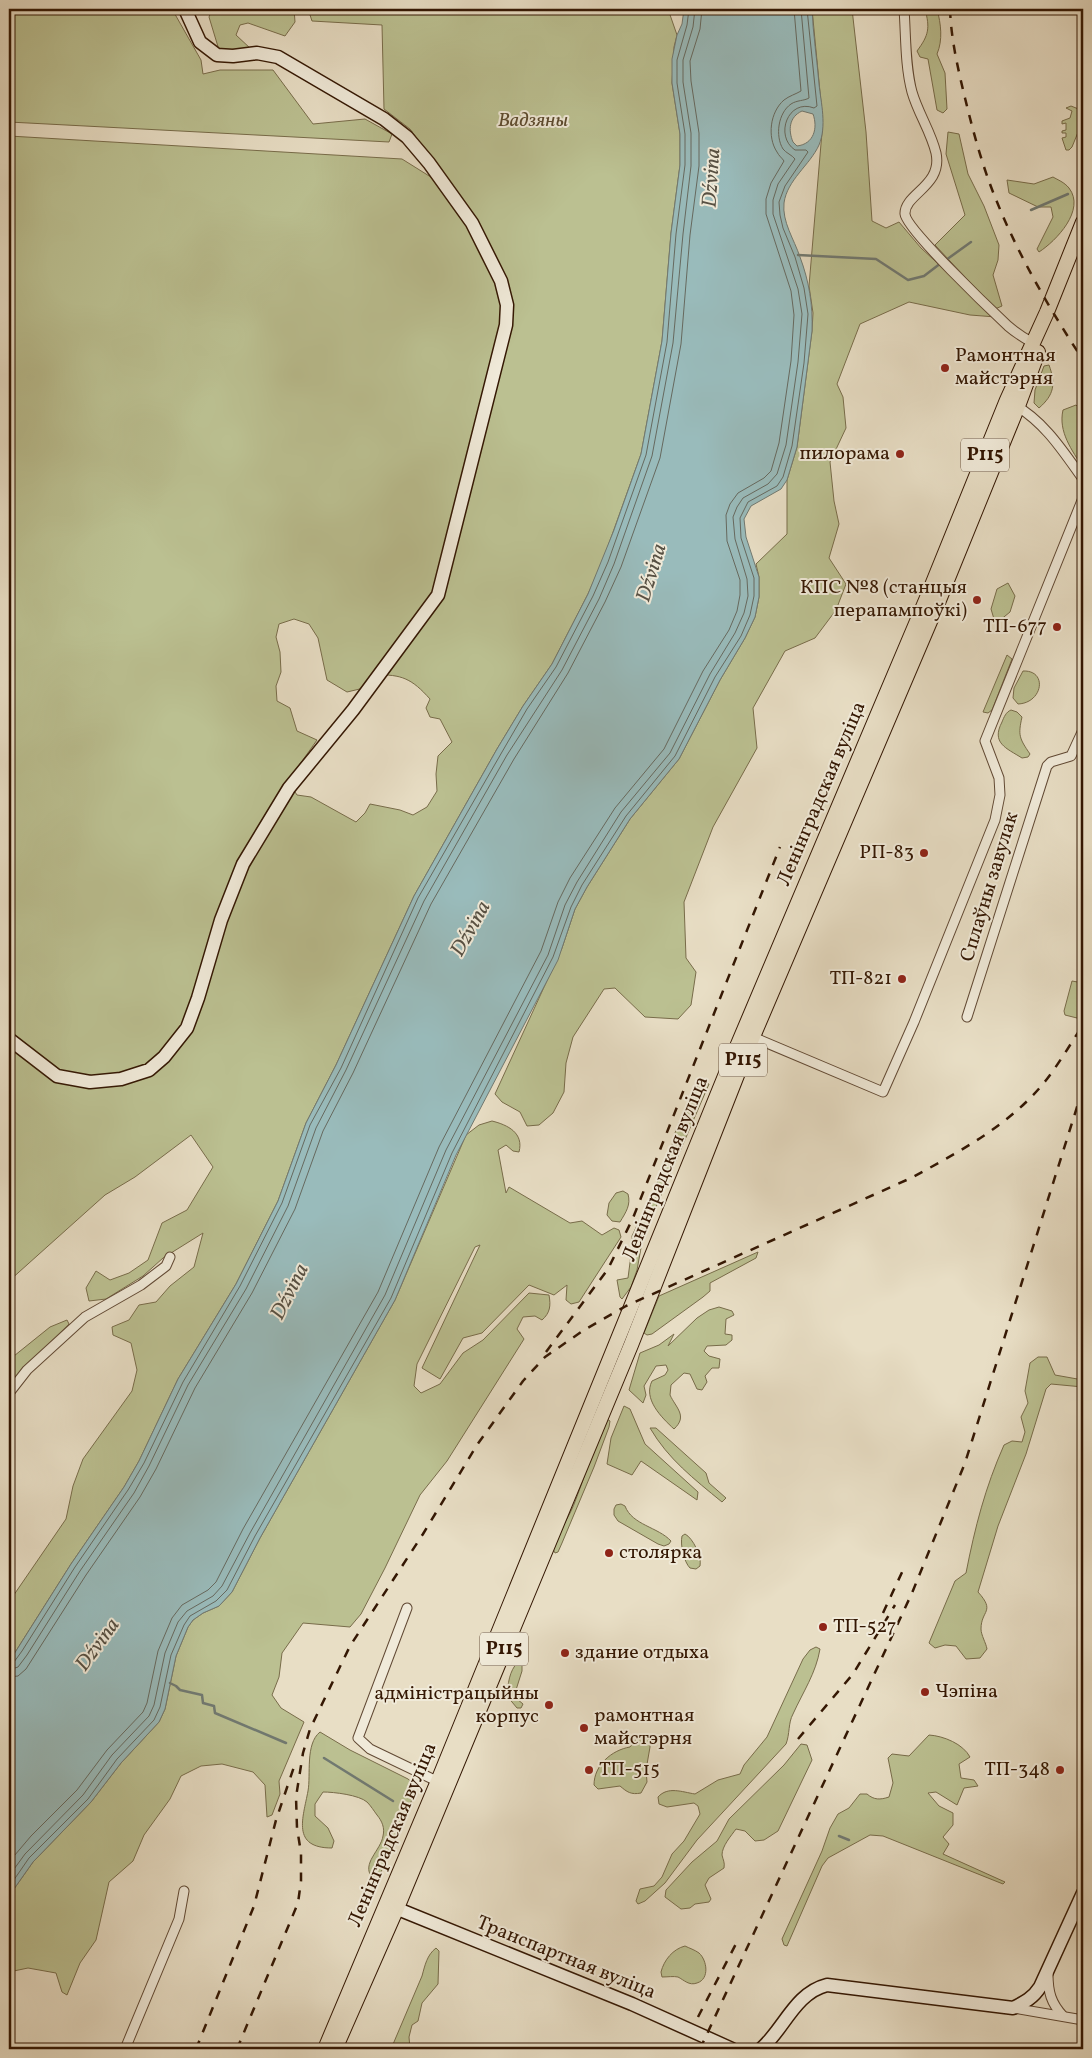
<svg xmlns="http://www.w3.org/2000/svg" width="1092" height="2058" font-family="Vollkorn,serif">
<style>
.green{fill:#bbc091;stroke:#786c4a;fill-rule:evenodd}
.water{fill:#9bb;stroke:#717971;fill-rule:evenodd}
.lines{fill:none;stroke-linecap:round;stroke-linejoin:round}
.shore{stroke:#66695f;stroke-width:1}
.stream{stroke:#717971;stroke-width:2.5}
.street-casing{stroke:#614934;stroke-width:11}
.secondary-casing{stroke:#341703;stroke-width:15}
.primary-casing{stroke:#341703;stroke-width:16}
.street{stroke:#f0ead9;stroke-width:9}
.secondary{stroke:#f0ead9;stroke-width:12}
.primary{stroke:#e8dec5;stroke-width:14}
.rail{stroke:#341703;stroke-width:2.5;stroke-dasharray:9 9;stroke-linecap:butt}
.poi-dot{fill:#8f2418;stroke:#f0ead9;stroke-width:2}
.labels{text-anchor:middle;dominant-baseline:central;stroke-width:4;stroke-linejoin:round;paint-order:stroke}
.shield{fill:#f0ead9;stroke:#6c5643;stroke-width:1}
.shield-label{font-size:19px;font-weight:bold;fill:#341703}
.park-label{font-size:20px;font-style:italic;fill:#5c4a2e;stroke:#f0ead9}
.poi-label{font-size:20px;fill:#341703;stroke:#f0ead9;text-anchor:start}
.street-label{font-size:20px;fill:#341703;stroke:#f0ead9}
.water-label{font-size:21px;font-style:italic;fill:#575043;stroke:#f0ead9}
</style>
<rect width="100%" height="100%" fill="#e8dec5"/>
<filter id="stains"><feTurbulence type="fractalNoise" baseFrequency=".004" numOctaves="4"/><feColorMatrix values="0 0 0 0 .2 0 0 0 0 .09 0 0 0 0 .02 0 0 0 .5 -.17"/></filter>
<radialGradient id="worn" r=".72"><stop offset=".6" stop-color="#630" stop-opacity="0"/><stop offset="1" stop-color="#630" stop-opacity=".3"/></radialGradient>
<g class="green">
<path d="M9,9H172L201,60L203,74L220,70H273L313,124L365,119L392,134L389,142L9,122Z"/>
<path d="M212,9H294L295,22L285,36L248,23L240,25L236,35L251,49L243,55L219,50L209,17Z"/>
<path d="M308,9H668L677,35L674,47L672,83L680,134V165L671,233L662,341L641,454L603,560L588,594L552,664L523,706L497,749L414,896L336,1065L306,1123L278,1201L236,1284L178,1379L139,1461L124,1487L71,1564L9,1662V1602L66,1519L73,1486L83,1459L132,1391L137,1370L131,1343L113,1335L112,1327L129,1320L139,1305L156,1302L170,1286L194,1267L203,1233L163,1258L143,1276L106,1299L89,1301L86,1288L96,1271L110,1280L129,1273L148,1260L162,1223L187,1210L213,1167L191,1135L135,1177L105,1195L9,1281V136L402,159L458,194L410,129L384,109L382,25L312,21ZM294,619L309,624L318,638L327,680L347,692L364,688L375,675C402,674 412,679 430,699L426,708L430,717L440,719L452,742L438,756L436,774L437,791L427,807L413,815L400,810L370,804L365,813L356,822L311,797L297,795L288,781L317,740L297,731L290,708L277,701L276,686L281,672L280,652L276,637L279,624Z"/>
<path d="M812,9H852L866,132L872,221L886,228L899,222L921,248L996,317L970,315L909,302L860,324L837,384L843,397L846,428L830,462L834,501L839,524L829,558L846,584L836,610L815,638L785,651L753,708L757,748L713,827L684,902L686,958L696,972L691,1005L678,1019L645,1017L615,988L604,989L573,1037L566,1063L564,1092L553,1113L539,1125L527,1126L520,1112L502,1102L495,1094L562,948L575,909L587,887L630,819L679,759L720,680L745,638L755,617L759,597V577L756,564L787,534V480L797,447L812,331L813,313L809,286L822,132V113Z"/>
<path d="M925,9H937C941,24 943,40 937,54L945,73L947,109L943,113L937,110L928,59L920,57L917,51C929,35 930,28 925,9Z"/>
<path d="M1071,106L1081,110L1083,120L1072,147L1069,150H1066L1062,138L1066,137V133H1062V131L1066,130V123L1062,124V121L1070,118L1072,111L1066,108Z"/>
<path d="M948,132L959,134L968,174L984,206L999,245L998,260L993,275L1002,306L995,309L935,245L965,215L946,154Z"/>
<path d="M1053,177C1058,180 1064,182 1069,188C1086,210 1056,241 1039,252L1037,249L1053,217L1051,207H1038L1009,193L1007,180L1034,184Z"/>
<path d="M1049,365C1056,384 1054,395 1039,408L1034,403L1035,390L1044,366Z"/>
<path d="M1076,405L1083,412V468C1072,450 1058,432 1063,410Z"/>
<path d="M1008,583L1015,596L1010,612L999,621L994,619L991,609L997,589Z"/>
<path d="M1007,655L1012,659L992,710L988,713L983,712Z"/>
<path d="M1023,671C1048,670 1043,703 1018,704L1013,698L1014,688Z"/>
<path d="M1011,710L1017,712L1022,717C1018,735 1019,738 1030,754L1028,757L1022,758C1006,748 991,743 1002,722C1004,717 1006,712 1011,710Z"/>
<path d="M1072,981L1083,983V1012L1077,1018L1065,1015L1064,1011Z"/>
<path d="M706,1082L709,1084L643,1237L637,1270L631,1287L622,1299L620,1297L617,1280L628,1278L631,1255L633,1249L632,1236L665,1166C672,1156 671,1145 675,1133C681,1116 691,1100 699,1084Z"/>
<path d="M492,1121C508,1125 524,1133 519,1152L513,1151L506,1145L498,1150L506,1193L509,1187L570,1223L582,1221L602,1235L614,1228L619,1230L621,1237L579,1302L571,1304L566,1300L567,1285L554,1295L529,1285L482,1333L463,1338L440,1379L422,1368L480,1245L475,1247L417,1364L414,1386L421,1393L440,1384L463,1353L483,1340L529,1293L549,1295C551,1306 550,1313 542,1320L535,1316L523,1317L517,1329L524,1339L447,1461L420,1495L385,1568L361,1614L350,1627L303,1623L282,1653L279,1677L272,1695L281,1708L304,1722L279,1781L280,1794L272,1815L267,1817L265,1785L253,1772L222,1764L201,1766L181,1776L170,1799L144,1835L133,1861L109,1882L96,1940L80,1963L67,1995L62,1992L56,1973L28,1968L9,1972V1896L33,1862L91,1802L121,1763L159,1722L165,1709L176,1656L188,1627L193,1620L203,1613L219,1606L232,1592L260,1538L395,1300L466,1135L479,1125Z"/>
<path d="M623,1191L628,1194C631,1205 626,1212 620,1222L612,1221L607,1215L609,1203L616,1193Z"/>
<path d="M758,1252L756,1258L710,1283V1291L703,1297L652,1334L647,1335L644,1333L659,1296Z"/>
<path d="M719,1307L732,1311L734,1315L726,1319L725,1334L732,1335V1340L726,1345L707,1346L704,1351L709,1356L720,1359L719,1368H712L705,1376L707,1382L702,1390L697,1389L690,1374L684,1373L671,1385L670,1395C676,1408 688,1416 674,1429C661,1417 643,1399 652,1381L665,1375L668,1370L666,1365L656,1366L644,1386L646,1395L643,1403L629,1390L640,1353L659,1345L674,1334L668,1346L697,1318L709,1310Z"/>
<path d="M67,1320L69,1324L9,1383V1360L50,1327Z"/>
<path d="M1038,1357H1047L1055,1375L1083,1380V1387L1051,1384L1046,1389L1026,1454L998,1526L978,1592C996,1612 981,1610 981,1629C981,1635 986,1643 987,1649L980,1658L966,1659L956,1646L945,1645L935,1648L929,1643L955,1581L966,1573C975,1527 985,1488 1004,1445L1012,1441L1022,1442L1025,1432L1021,1417L1028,1403L1025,1391L1030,1363Z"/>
<path d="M624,1406L630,1409L645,1444L698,1492L697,1500L641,1461L632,1475L607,1464L611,1438Z"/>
<path d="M607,1419L610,1421L609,1427L594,1467L562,1543L558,1552L555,1553L553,1549C558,1531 570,1517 576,1499C586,1473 594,1445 607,1419Z"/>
<path d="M650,1428H656L706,1473L709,1483L726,1498L722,1502C694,1479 668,1459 650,1428Z"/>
<path d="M621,1504L625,1506C632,1525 658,1527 671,1541L669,1544L664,1546L658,1544L618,1521L614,1515V1509L616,1505Z"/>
<path d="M685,1534C693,1538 702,1557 700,1566L696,1569L690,1568C684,1562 680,1545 682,1536Z"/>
<path d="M816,1647L820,1649C816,1673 803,1692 793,1714C788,1723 790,1734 786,1744L697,1840L665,1883L645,1901L638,1904L636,1901L640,1889L654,1886L662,1877L672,1854L684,1841L700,1814L698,1806L694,1803L667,1807L659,1804L658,1797C668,1786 682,1792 695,1794L718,1780L740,1774L744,1765L767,1737L803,1659L810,1650Z"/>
<path d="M518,1662L522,1663V1671L515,1693L517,1699L523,1704L521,1708H517L507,1696C508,1684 509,1671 518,1662Z"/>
<path d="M320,1732L350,1750L408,1779L414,1784L415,1791L398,1837L379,1876L372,1877C361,1864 381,1850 383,1836C385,1828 382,1821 377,1815C374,1811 371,1806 367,1802C359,1795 334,1792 323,1792L315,1804V1816L328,1828L334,1841L332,1848C291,1848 303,1818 308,1791C311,1775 305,1744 320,1732Z"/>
<path d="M645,1735L649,1738L650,1747L646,1770L647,1782L641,1793C631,1795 627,1792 620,1786L598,1789L594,1785C594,1765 612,1750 630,1747L638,1736Z"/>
<path d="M929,1735C944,1736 963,1744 970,1757L959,1764L961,1778L974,1780L978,1786L964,1788L957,1805L936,1792L928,1793L939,1806L953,1813V1825L943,1837L949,1844L943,1854L1005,1882L1003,1884L883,1836L870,1835L828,1858L822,1866L787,1946L784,1945L782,1939L822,1851L830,1828L838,1814L849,1808L860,1794H867C874,1800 880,1800 889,1797L893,1783L888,1758L892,1754L909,1756Z"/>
<path d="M801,1744L807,1745L812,1760L778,1831L764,1840L755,1841L745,1831L736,1829C731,1836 722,1846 722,1855C723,1860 725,1862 724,1868L709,1878L705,1885L711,1899L709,1902L695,1904L690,1908L681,1909L665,1897L666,1890L692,1862L717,1841L729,1819L784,1765Z"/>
<path d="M685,1946C689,1948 695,1950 699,1953C707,1960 710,1979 697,1983C689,1986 684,1980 678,1977C674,1976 667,1977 662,1977L661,1972C664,1960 673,1949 685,1946Z"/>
<path d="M436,1948L439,1951L438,1984L422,2003L418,2021L412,2025L409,2037L410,2049H391L422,1976C425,1965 427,1955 436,1948Z"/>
</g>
<path class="water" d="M684,9H812C813,34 817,59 819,84C821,103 827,126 819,145C810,165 787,180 784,203C782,222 794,239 800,257C809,281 813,305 812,331L797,447L787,480L781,489L751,506L744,519L746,537L759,577V597L755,617L745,638L720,680L679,759L630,819L587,887L575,909L558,960L456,1155L395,1300L260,1538L232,1592L219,1606L203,1613L193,1620L188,1627L176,1656L165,1709L159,1722L121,1763L91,1802L33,1862L9,1896V1662L71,1564L124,1487L139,1461L178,1379L236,1284L278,1201L306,1123L336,1065L414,896L497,749L523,706L552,664L588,594L614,530L641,454L662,341L671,233L680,165V134L672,83V59L677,35L682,24ZM802,111L813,114C818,128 814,144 797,146L793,142C788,130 789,117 802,111Z"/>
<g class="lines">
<g class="shore">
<path d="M9,1664L14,1662L22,1651L75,1567L128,1490L144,1463L183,1382L240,1286L282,1203L310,1125L341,1068L418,898L502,752L527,709L556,667L593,596L608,562L646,455L667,342L676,234L685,165V134L677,83V60L687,25L689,9"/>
<path d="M9,1670L18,1667L27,1655L80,1571L134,1493L149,1466L188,1385L246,1289L288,1206L316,1128L346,1070L424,901L507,755L562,670L599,599L614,564L652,456L673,343L683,234L691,166V133L683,82V60L693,27L695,9"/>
<path d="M9,1677L18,1676L26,1669L86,1575L140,1497L156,1469L195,1388L252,1293L295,1209L323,1131L353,1073L431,904L514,759L568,673L605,602L621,567L660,458L681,344L690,235L699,166V133L691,81L690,61L700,29L702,9"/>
<path d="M9,1862L31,1836L77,1790L107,1750L143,1712L147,1703L158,1651L172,1618L182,1605L208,1590L216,1582L243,1529L378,1292L439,1147L541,951L558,902L570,878L615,808L664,749L703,671L729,630L737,611L740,595V580L727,541L726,515L730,504L738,493L764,478L771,471L779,443L791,361L794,315L791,291L766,214V199L771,183L784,161C782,158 779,156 777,152C767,137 770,112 784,100C789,96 796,94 801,91L794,9"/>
<path d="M9,1876L25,1854L83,1795L112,1755L149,1716L154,1705L165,1653L178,1622L187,1611L213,1596L222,1586L250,1533L385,1295L446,1150L548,955L565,905L577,882L621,812L670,753L710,674L735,633L744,613L748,596L747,579L735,539L733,517L737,507L743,498L768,484L777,474L786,445L798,362L802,314L798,289L773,214V200L778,184L795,159C792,155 786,153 783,149C775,136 778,113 791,104C797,100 804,101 809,98L801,9"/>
<path d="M9,1887L29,1858L88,1799L117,1759L154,1720L160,1707L171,1655L184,1625L190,1616L216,1601L227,1590L255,1536L391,1298L452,1153L553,957L571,907L582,885L626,816L675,756L715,677L741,636L750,615L754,596V578L741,538L740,518L748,502L777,486L783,477L792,446L804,363L808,314L804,288L795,257L783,228L780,215L779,202L785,186L808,152L806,150H795C774,136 788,98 814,108L817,106L807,9"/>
</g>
<g class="stream">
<path d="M1031,210L1068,194"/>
<path d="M798,255L876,259L908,280L924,276L941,263"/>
<path d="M946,260L971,242"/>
<path d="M170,1683L176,1686L180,1690L202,1695L203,1703L214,1706L215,1713L286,1743"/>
<path d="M324,1758L393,1801"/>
<path d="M839,1836L849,1840"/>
</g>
<g class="street-casing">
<g id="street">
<path d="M904,9C906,36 905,66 912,92C918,113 931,132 936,153C943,186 904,194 905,214C906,229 992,311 1008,326C1015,332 1024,338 1033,343"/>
<path d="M1013,404C1044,421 1063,451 1083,479"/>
<path d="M967,1017L1047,766L1051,762L1071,756L1083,730"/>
<path d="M748,1035L883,1092L914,1022L995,820L1000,795L999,778L985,741L1083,498"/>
<path d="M9,1393L27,1370L85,1317L141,1285L166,1266L170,1257"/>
<path d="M407,1608L358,1738L370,1749L443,1784"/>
<path d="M1048,1974C1048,1992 1051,2003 1063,2016"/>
<path d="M1013,2008L1083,2020"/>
<path d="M125,2049L179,1919L184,1891"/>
</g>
</g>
<g class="secondary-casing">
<g id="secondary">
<path d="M9,1039L57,1076L90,1082L121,1079L149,1070L164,1057L187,1028L198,998L221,920L243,864L289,788L353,710L438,595L506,325L507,305L501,281L472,223L429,163L407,137L384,119L278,57L257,53L233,56L217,55L200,42L185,9"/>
<path d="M388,1905L632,2004L732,2049"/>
<path d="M761,2049C784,2029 795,1993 827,1985L1013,2008C1025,2002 1033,1998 1040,1987L1083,1893"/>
</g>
</g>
<g class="primary-casing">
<g id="primary">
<path d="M325,2049L438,1781L736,1049L926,600L1007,400L1047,312L1083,222"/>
<path d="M335,2049L397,1908L631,1345L743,1060L937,605L1018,406L1038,352"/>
</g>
</g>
<use href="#street" class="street"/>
<use href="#secondary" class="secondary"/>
<use href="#primary" class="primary"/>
<g class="rail">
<path d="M950,9C951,39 958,69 965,98C973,131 982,165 995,197C1018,255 1049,308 1083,360"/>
<path d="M546,1352L608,1269L633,1218L780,847"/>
<path d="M883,1613L904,1568"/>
<path d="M798,1739L853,1674L895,1605"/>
<path d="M698,2017L739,1938"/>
<path d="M196,2049L254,1906L276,1820L296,1761"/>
<path d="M237,2049L298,1903L301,1881V1853L297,1828L296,1797L303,1753L310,1729L350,1646L423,1534L477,1445L523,1381L545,1357L584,1330L626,1306L911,1178C959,1152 1012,1124 1047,1079C1060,1062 1071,1043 1083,1025"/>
<path d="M700,2049L912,1593L965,1463L1083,1088"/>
</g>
</g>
<g class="poi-dot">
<circle cx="945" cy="368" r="5"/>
<circle cx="900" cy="454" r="5"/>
<circle cx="977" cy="600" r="5"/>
<circle cx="1057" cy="627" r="5"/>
<circle cx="924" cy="853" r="5"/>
<circle cx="902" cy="979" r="5"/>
<circle cx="609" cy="1553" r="5"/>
<circle cx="823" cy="1627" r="5"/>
<circle cx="565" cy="1653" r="5"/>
<circle cx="925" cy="1692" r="5"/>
<circle cx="549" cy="1705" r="5"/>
<circle cx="584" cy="1728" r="5"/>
<circle cx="589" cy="1770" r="5"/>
<circle cx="1060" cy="1770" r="5"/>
</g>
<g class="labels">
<g class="shield">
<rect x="961" y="438.5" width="48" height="33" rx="4"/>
<rect x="719" y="1043.5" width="48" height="33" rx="4"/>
<rect x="480" y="1632.5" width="48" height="33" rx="4"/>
</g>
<g class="shield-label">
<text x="985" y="455">Р115</text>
<text x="743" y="1060">Р115</text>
<text x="504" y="1649">Р115</text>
</g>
<g class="park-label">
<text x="533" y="121">Вадзяны</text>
</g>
<g class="poi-label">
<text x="955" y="356">Рамонтная<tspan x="955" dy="23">майстэрня</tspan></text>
<text x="890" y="454" text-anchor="end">пилорама</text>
<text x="967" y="588" text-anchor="end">КПС №8 (станцыя<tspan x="967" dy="23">перапампоўкі)</tspan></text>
<text x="1047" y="627" text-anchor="end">ТП-677</text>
<text x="914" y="853" text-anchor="end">РП-83</text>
<text x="892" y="979" text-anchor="end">ТП-821</text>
<text x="619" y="1553">столярка</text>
<text x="833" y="1627">ТП-527</text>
<text x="575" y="1653">здание отдыха</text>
<text x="935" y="1692">Чэпіна</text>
<text x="539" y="1694" text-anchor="end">адміністрацыйны<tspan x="539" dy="23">корпус</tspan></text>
<text x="594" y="1716">рамонтная<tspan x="594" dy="23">майстэрня</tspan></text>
<text x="599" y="1770">ТП-515</text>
<text x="1050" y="1770" text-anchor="end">ТП-348</text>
</g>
<g class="street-label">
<text transform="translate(822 794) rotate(-67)">Ленінградская вуліца</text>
<text transform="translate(990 887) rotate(-73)">Сплаўны завулак</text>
<text transform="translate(666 1169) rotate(-68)">Ленінградская вуліца</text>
<text transform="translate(393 1835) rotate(-67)">Ленінградская вуліца</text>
<text transform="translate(566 1958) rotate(22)">Транспартная вуліца</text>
</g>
<g class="water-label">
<text transform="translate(712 178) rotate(-86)">Dźvina</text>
<text transform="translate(652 573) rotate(-73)">Dźvina</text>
<text transform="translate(471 929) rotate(-61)">Dźvina</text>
<text transform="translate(290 1292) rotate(-63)">Dźvina</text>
<text transform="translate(98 1645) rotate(-54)">Dźvina</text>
</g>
</g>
<rect width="1092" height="2058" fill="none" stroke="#e8dec5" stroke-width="30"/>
<rect x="10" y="10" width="1072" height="2038" fill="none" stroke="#341703" stroke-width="2.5"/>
<rect x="15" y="15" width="1062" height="2028" fill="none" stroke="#341703"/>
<rect width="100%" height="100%" filter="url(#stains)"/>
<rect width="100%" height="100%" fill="url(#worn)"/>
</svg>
